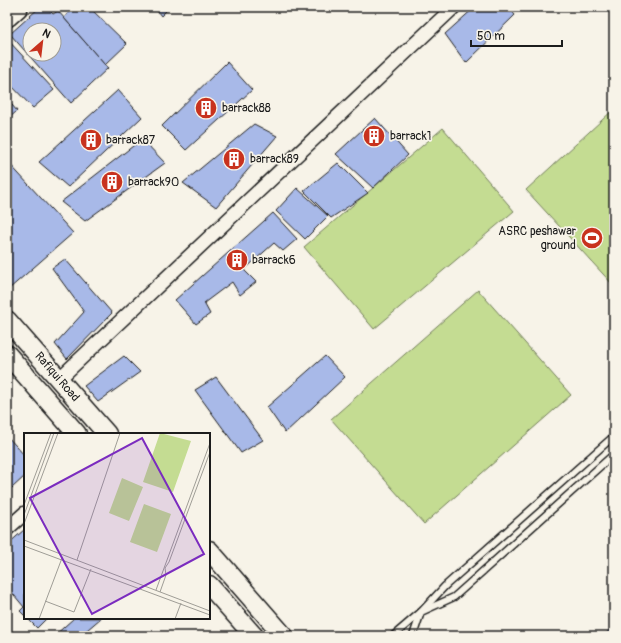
<svg xmlns="http://www.w3.org/2000/svg" width="621" height="643" font-family="Pangolin,sans-serif">
<style>
.green{fill:#c4dc92;stroke:#707c57}
.building{fill:#a8b9e8;stroke:#1c1c1c;fill-rule:evenodd}
.lines{fill:none;stroke-linecap:round;stroke-linejoin:round}
.lane-casing{stroke:#1c1c1c;stroke-width:9}
.street-casing{stroke:#1c1c1c;stroke-width:16}
.secondary-casing{stroke:#1c1c1c;stroke-width:21}
.primary-casing{stroke:#1c1c1c;stroke-width:24}
.lane{stroke:#f7f3e8;stroke-width:6}
.street{stroke:#f7f3e8;stroke-width:13}
.secondary{stroke:#f7f3e8;stroke-width:18}
.primary{stroke:#f7f3e8;stroke-width:21}
.labels{text-anchor:middle;dominant-baseline:central;stroke-width:3.5;stroke-linejoin:round;paint-order:stroke}
.poi-label{font-size:12px;fill:#1c1c1c;stroke:#f7f3e8;text-anchor:start}
.street-label{font-size:12px;fill:#1c1c1c;stroke:#f7f3e8}
.inset-road{fill:none;stroke:#9f9d96;stroke-width:1}
.view{fill:#7b2cbf;fill-opacity:0.15;stroke:#7b2cbf;stroke-width:2}
.inset-edge{fill:none;stroke:#1c1c1c;stroke-width:2}
</style>
<rect width="100%" height="100%" fill="#f7f3e8"/>
<filter id="ink" filterUnits="userSpaceOnUse"><feTurbulence type="fractalNoise" baseFrequency=".025" numOctaves="2"/><feDisplacementMap in="SourceGraphic" scale="8" xChannelSelector="R" yChannelSelector="G"/><feConvolveMatrix kernelMatrix="1 2 1 2 8 2 1 2 1" color-interpolation-filters="sRGB"/></filter>
<g filter="url(#ink)">
<g class="green">
<path d="M614,109V286L526,190Z"/>
<path d="M443,128L514,211L374,329L304,247Z"/>
<path d="M478,290L571,395L424,524L331,419Z"/>
</g>
<g class="building">
<path d="M40,7H46L53,14L58,11L108,68L71,103L10,34ZM30,30H54V54H30Z"/>
<path d="M73,7H89L127,44L105,65L64,18Z"/>
<path d="M154,7H170L161,16Z"/>
<path d="M475,7H508L515,15L466,63L445,34Z"/>
<path d="M7,39L54,90L33,108L7,81Z"/>
<path d="M227,62L252,90L186,150L162,126Z"/>
<path d="M118,90L142,117L68,187L39,162Z"/>
<path d="M7,99L17,111L7,120Z"/>
<path d="M375,118L408,155L373,188L336,154Z"/>
<path d="M254,124L277,136L216,207L183,183Z"/>
<path d="M142,139L165,163L85,221L61,202Z"/>
<path d="M7,161L73,233L9,289L7,287Z"/>
<path d="M338,163L368,193L331,218L304,191Z"/>
<path d="M297,188L328,216L305,239L276,211Z"/>
<path d="M273,213L297,239L283,251L274,243L244,270L256,282L240,295L232,282L204,303L210,314L196,324L175,300Z"/>
<path d="M65,259L112,313L67,359L55,344L84,312L52,268Z"/>
<path d="M124,356L140,372L98,402L84,386Z"/>
<path d="M325,356L345,377L285,433L267,407Z"/>
<path d="M216,377L263,440L241,453L195,390Z"/>
<path d="M7,436L25,456V476L12,488L7,482Z"/>
<path d="M25,529V616L20,611L24,607L9,589L7,590V545Z"/>
<path d="M27,618H47L37,628Z"/>
<path d="M74,618H101L80,636H54Z"/>
<path d="M614,626V636H603Z"/>
</g>
<g class="lines">
<g class="lane-casing">
<g id="lane">
<path d="M393,636L421,612L445,586L614,436"/>
<path d="M413,636L421,612L454,597L614,454"/>
</g>
</g>
<g class="street-casing">
<g id="street">
<path d="M59,379L454,7"/>
<path d="M7,529L25,513"/>
</g>
</g>
<g class="secondary-casing">
<g id="secondary">
<path d="M7,320L107,434"/>
<path d="M7,354L77,434"/>
<path d="M209,550L284,636"/>
<path d="M209,585L254,636"/>
</g>
</g>
<g class="primary-casing">
<path id="primary" d="M7,16L17,7"/>
</g>
<use href="#lane" class="lane"/>
<use href="#street" class="street"/>
<use href="#secondary" class="secondary"/>
<use href="#primary" class="primary"/>
</g>
</g>
<defs>
<g id="building-disc" transform="scale(1.15)"><circle r="9.5" fill="#c8321e" stroke="#f7f3e8"/><path d="M-4-6H4V6H1V3H-1V6H-4ZM-2.5-4.3h1.7v1.8h-1.7ZM.8-4.3h1.7v1.8H.8ZM-2.5-1h1.7V.8h-1.7ZM.8-1h1.7V.8H.8Z" fill="#fff"/></g>
<g id="stadium-disc" transform="scale(1.15)"><circle r="9.5" fill="#c8321e" stroke="#f7f3e8"/><path d="M0-5a6.5 5 0 1 0 0 10a6.5 5 0 1 0 0-10ZM-3.5-1.8h7v3.6h-7Z" fill="#fff"/></g>
</defs>
<g fill-rule="evenodd">
<use href="#building-disc" x="206" y="108"/>
<use href="#building-disc" x="374" y="136"/>
<use href="#building-disc" x="91" y="140"/>
<use href="#building-disc" x="234" y="159"/>
<use href="#building-disc" x="112" y="182"/>
<use href="#stadium-disc" x="592" y="238"/>
<use href="#building-disc" x="237" y="260"/>
</g>
<g class="labels">
<g class="poi-label">
<text x="222" y="108">barrack88</text>
<text x="390" y="136">barrack1</text>
<text x="106" y="140">barrack87</text>
<text x="250" y="159">barrack89</text>
<text x="128" y="182">barrack90</text>
<text x="576" y="231" text-anchor="end">ASRC peshawar<tspan x="576" dy="14">ground</tspan></text>
<text x="252" y="260">barrack6</text>
</g>
<g class="street-label">
<text transform="translate(57 377) rotate(49)">Rafiqui Road</text>
</g>
</g>
<g transform="translate(24 433)">
<rect width="186" height="186" fill="#f7f3e8"/>
<path d="M136,0L167,8L149,59L119,49ZM98,45L119,54L105,88L85,80ZM120,71L147,81L133,119L106,109Z" fill="#c4dc92"/>
<path class="inset-road" d="M0,72L27,0M0,82L30,0M0,91L34,0M0,107L186,178M0,113L186,182M53,127L96,0M132,157L186,10M136,159L142,142L141,135L145,129L186,19M21,168L50,179L67,136M15,186L38,125M151,186L157,170"/>
<path class="view" d="M118,5L180,121L68,181L6,65Z"/>
<rect width="186" height="186" class="inset-edge"/>
</g>
<rect width="621" height="643" fill="none" stroke="#f7f3e8" stroke-width="24"/>
<rect x="12" y="12" width="597" height="619" fill="none" stroke="#1c1c1c" stroke-width="1.5" filter="url(#ink)"/>
<g transform="translate(42 42) rotate(28)"><circle r="19" fill="#f7f3e8" stroke="#9f9d96"/>
<path d="M0-3L7 15L0 10L-7 15Z" fill="#c8321e"/>
<text y="-6" font-size="11" font-weight="bold" text-anchor="middle" fill="#1c1c1c">N</text>
</g>
<path d="M471 40v6h91v-6" fill="none" stroke="#1c1c1c" stroke-width="2"/>
<text x="477" y="40" font-size="12" fill="#1c1c1c" stroke="#f7f3e8" stroke-width="3" paint-order="stroke">50 m</text>
</svg>
